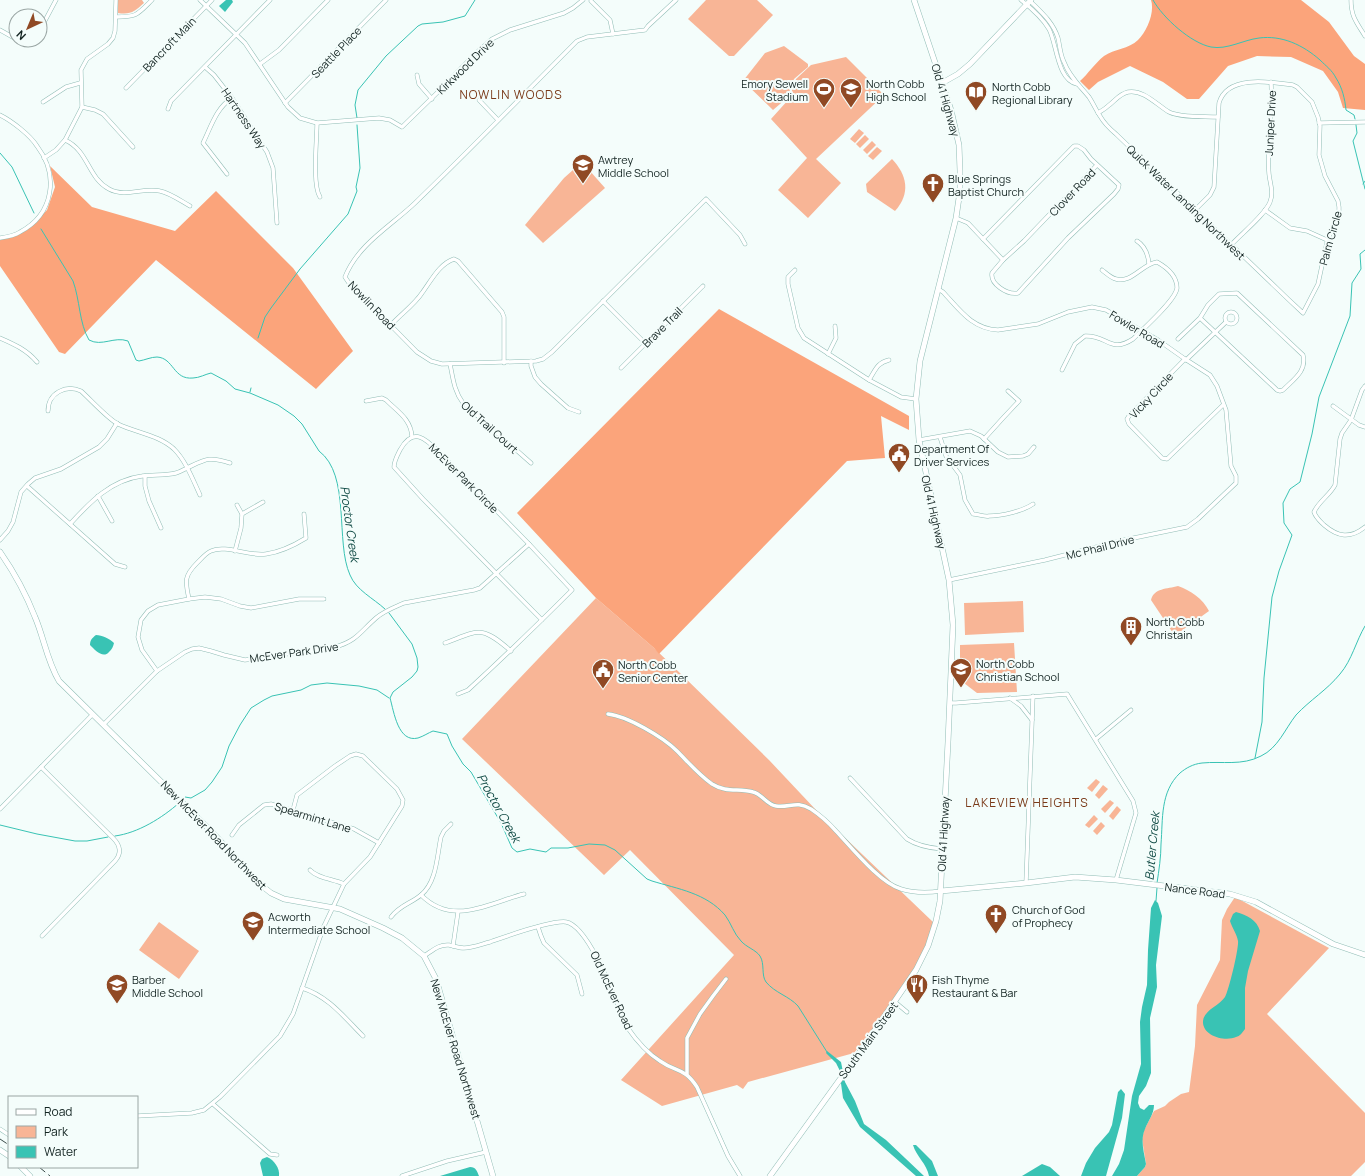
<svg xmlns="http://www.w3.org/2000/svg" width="1365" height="1176" font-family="Manrope,sans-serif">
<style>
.green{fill:#f8b596}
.forest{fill:#fba47b}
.water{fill:#39c3b4}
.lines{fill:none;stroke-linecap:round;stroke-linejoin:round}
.stream{stroke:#39c3b4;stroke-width:1}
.street-casing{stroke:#91bdb6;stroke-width:4.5}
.secondary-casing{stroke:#91bdb6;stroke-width:6}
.street{stroke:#fff;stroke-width:3.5}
.secondary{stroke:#fff;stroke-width:5}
.rail{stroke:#3b4b49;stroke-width:1;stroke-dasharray:8 4;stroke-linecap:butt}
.labels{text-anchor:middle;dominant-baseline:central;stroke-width:4;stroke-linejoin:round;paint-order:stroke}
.street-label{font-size:11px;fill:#132422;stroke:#f4fdfb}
.poi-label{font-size:11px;fill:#132422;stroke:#f4fdfb;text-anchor:start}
.neighbourhood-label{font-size:12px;letter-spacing:1px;fill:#7a3a19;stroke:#f4fdfb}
.water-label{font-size:12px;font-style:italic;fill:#124c46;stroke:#f4fdfb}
</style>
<rect width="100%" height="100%" fill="#f4fdfb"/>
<g class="green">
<path d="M117,0H142L144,3C135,11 131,15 118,13Z"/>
<path d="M706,0H757L773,15L734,56H729L688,19Z"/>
<path d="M784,46L808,64V67L794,79L787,98L773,110L743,81L765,53Z"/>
<path d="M846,57L884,95L816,159L841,183L808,218L778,190L807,158L771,119L789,99L796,79L811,65Z"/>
<path d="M859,129L864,133L855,143L850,139Z"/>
<path d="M865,135L869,139L860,148L856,144Z"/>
<path d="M872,141L876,145L867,154L863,150Z"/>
<path d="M877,147L882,151L873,160L868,156Z"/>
<path d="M892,159C907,175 911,193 895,211L867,192L866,184Z"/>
<path d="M582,162L605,188L543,243L525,225L564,178Z"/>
<path d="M1178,586C1190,590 1203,599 1209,611L1177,634L1173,633L1151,600C1154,588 1167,589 1178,586Z"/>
<path d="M596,598L654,648L681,674L769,760L817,811L933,922L926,954L889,1010L854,1053L748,1082L743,1089L737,1085L662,1106L621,1080L734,955L630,850L604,875L462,739Z"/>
<path d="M1023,601L1024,632L965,635L964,603Z"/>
<path d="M1014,643L1017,692L977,693L960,680V645Z"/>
<path d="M1096,779L1100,782L1092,792L1087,788Z"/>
<path d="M1103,785L1108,789L1099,799L1095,795Z"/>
<path d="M1110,800L1114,803L1105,813L1101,809Z"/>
<path d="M1117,806L1121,810L1113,820L1109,816Z"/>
<path d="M1094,815L1098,819L1089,828L1085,825Z"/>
<path d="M1101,822L1105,826L1097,835L1093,831Z"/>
<path d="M1235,897L1329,948L1267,1014L1365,1113V1162L1351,1176H1137L1145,1167L1146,1164L1142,1139L1144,1130L1154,1111L1165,1106L1169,1102L1181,1094L1189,1092L1195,1046L1197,1005L1220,960L1222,920L1227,909Z"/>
<path d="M159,922L199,951L179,979L139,950Z"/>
</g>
<g class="forest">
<path d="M1151,0H1301L1329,22L1354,56L1365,64V110L1343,108L1338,92L1323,71L1291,57L1257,56L1228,66L1199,99H1187L1163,82L1130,66L1098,82L1089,90L1080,81C1088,74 1095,63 1104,56C1114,49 1129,49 1138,40C1147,31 1155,12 1151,0Z"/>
<path d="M50,166L92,207L175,231L216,191L293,268L353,351L316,389L156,260L65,354L59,352L0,266V239L31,226L47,210L55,187Z"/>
<path d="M719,309L909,416V430L881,416L885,458L847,461L659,654L654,648L596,598L517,513Z"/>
</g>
<g class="water">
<path d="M226,0H232L233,2L225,12L219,6Z"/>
<path d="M96,635C102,635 110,639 114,643C113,647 112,649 109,652C103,659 95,650 90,645C90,640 92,638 96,635Z"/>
<path d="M1155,900L1158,903L1162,916L1156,965L1157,987L1150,1018L1151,1073L1146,1086L1139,1096L1138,1103L1140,1108L1144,1110L1149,1105H1154C1154,1114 1148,1121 1145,1129C1140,1140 1144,1152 1146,1164L1145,1167L1137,1176H1112L1119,1164L1124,1150L1132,1096L1141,1064L1140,1022L1142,1007L1147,985L1148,950L1151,908Z"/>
<path d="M1236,912C1247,915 1257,920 1260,931L1248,971L1245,988V1029C1242,1033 1240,1036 1236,1037C1225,1042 1202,1036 1203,1021C1204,1010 1219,1006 1225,997C1229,990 1239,948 1238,941C1237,934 1232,928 1230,921L1233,914Z"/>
<path d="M827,1051L841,1062L845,1082L855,1101L864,1124L886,1140L924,1176H916L860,1127L843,1098L839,1069L836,1063L826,1053Z"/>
<path d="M1121,1089L1125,1094L1122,1118L1106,1176H1081L1086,1163L1095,1148L1109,1132L1112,1125L1118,1092Z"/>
<path d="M913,1145H916L932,1161L938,1176H926H929C927,1164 916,1156 913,1145Z"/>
<path d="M267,1157C274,1160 280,1168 279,1176H263L260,1163L262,1159Z"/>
<path d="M1042,1164L1050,1167L1060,1176H1022Z"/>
<path d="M470,1167C476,1167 477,1171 479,1176H440Z"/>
</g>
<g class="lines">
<g class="stream">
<path d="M1153,0C1163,18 1191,43 1211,47C1227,50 1243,40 1259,38C1282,35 1303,45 1320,60C1326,66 1332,70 1336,78C1342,87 1345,99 1346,110L1354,115L1355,119"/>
<path d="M357,118L355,105L358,90L386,56L418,26L422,24L443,22L465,16L475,0"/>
<path d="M1356,125L1357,133L1353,141L1365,189"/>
<path d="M0,153L12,167L34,213"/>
<path d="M1363,184L1365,181"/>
<path d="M41,229L73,281C80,300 79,323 89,340C102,347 114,336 128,341L136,360L139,361C145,360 151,357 157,357C174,358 173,380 193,378C199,378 206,374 211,373L226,381L235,389L250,393L278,405L294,416L302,424L319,451C351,475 335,542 350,575C356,590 373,598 385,609"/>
<path d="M258,338L265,317L271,308L300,269L348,214L357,191L356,187L360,168L357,125"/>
<path d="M250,392L251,388"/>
<path d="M389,613L412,644L417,658L418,667L417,671L412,677L393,692L390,698C394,712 398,743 418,738C424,736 428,733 433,731L447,734L452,746L463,764L471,772L501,823L512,848L517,852L530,849L546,852L551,848H568L589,844L605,845L615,850L647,879L652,881C678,889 706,893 725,915C731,923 734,934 741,941C746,947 756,950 760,956C765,964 761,975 766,982C775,993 789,996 798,1006L827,1052"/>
<path d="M1255,758L1262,722L1264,678L1272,597L1279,571L1292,535L1284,523L1283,503L1290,489L1300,482L1312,434L1319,397L1350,316L1352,283L1361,269L1360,254L1365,250"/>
<path d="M184,799L185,797L191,798L205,790L212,782L222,767L229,746L240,725L251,708L264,700L272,696L301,690L311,685L327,683L359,686L377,690L389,698"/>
<path d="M0,825L37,834L75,841H87L108,837"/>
<path d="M115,836C138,833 162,818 179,803"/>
<path d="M1157,883C1159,870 1161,857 1161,844C1163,819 1160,792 1180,773C1186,768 1193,764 1202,763C1222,761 1242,766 1261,756C1278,748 1285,729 1296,715C1310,700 1327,690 1340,674C1352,660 1356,641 1365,626"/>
<path d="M1156,901L1157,888"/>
</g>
<g class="street-casing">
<g id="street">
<path d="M200,0L245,43L288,107L300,118L317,123L379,118L390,120L402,127L439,91L473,56L492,39L510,30L564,13L573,8L583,0"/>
<path d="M676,0L648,26L645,30L587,37L577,41C523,95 470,150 415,203C391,226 358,244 345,277L349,283L417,352L431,361L442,364L536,361L543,359L552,352L706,199L740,235L745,244"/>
<path d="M1021,0C1031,8 1042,17 1049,29C1057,44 1057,80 1077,84"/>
<path d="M1351,0C1351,17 1357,23 1365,36"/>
<path d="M591,1L610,20L613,34"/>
<path d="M1030,1C1041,12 1053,22 1058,38C1060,46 1060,54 1064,62C1069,76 1080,86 1089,97C1093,103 1096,110 1100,116C1104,123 1110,129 1116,134L1288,299L1303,313L1318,284L1327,242L1339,211V207L1338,201L1325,176L1319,155L1320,126L1318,117L1312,102L1297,87L1293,85C1272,82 1227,74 1219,103L1214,187L1210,195L1195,210"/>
<path d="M116,17C137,17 137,15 152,0"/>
<path d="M0,30L16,39"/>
<path d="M40,30L56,0"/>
<path d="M260,64L279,50L328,0"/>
<path d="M205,67L214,75L232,98L267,152L273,168L277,223"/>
<path d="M417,75L419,84L432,99"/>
<path d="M126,88L212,0"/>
<path d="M479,100L498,120"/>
<path d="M43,102L66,87L80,83"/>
<path d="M285,103L386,0"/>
<path d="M82,107L95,110L103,114L133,147"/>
<path d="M168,109L171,101L270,0"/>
<path d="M1098,113C1101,111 1105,109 1108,106C1115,101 1119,94 1128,92C1143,89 1157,105 1169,112C1181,118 1205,116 1218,117"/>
<path d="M0,115C12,121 30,135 37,146C59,175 54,214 20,232C14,236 7,237 0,238"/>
<path d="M317,123C317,139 312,185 320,197"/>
<path d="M1319,123L1365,122"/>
<path d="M65,140C89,151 87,177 109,189C126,198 143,187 160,191C170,193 181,201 190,206"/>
<path d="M44,158L56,150L65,140L82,107L81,70L87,59L108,44L113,38L115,31L116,0"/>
<path d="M227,174L203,143C211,127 216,108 232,98"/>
<path d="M1265,210L1290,228L1307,231L1327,240"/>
<path d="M956,218L968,223L1003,260"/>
<path d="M983,239L1074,146H1078L1084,150L1091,159L1119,185L1118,189L1114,194L1068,238L1018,293C1007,295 990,284 992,273L1003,260L1024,241L1097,165"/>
<path d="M1137,241C1145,246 1148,254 1149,264"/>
<path d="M1231,245C1241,234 1265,215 1270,202C1274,192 1270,184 1269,174C1266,143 1273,114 1271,82"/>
<path d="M795,270L788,277V284L798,328L804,338L869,380L901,397L916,399"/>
<path d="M938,289L943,292C959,309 972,329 998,330L1038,324L1068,312L1092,307L1106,310L1158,340L1185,359L1210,375L1217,386L1226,410L1231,466L1236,476V483L1198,519L1187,527L1124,540L1045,560L949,580"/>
<path d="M603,301L645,343"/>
<circle cx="1231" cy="318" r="6"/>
<path d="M391,325C400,315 415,304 422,293C431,281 439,264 454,259L458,261L502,312L504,317V363"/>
<path d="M0,338C14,344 27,350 37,362"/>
<path d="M1178,339L1200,318L1208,305L1219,294L1237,293L1303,355C1307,371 1294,379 1283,390L1280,391L1277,390L1200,318"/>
<path d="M828,354L836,338L835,326"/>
<path d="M1185,359L1129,416L1127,419L1129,424L1162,458L1167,459L1223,405"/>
<path d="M1186,360L1226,322"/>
<path d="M531,361V366L535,377L541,384L568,408L579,412"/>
<path d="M450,364C453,378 454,391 463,403L531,463"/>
<path d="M621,368L703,286"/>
<path d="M1062,370L1075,344L1085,336C1108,335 1110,354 1133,339C1143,329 1176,300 1177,288C1177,276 1166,267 1157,262C1142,264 1131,284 1116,279C1111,278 1106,273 1102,270"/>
<path d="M869,380C876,369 877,363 889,360"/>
<path d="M1365,386L1362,390L1351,420L1342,433L1340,439L1335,485C1330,495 1319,501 1314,512C1316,518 1320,521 1324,525C1338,537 1350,539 1365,527"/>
<path d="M366,401L382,398L386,400C398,412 411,419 412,437"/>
<path d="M1333,406L1359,425L1365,427"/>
<path d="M48,411C48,393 66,384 81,391C90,399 108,419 118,424C137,433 159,435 174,449C186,461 193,480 200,495"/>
<path d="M940,437L946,456L960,475L965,500L973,514C978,514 984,517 989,516C1002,516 1023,511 1033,504"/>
<path d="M984,439L1003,418L1019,401L1008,391"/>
<path d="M919,440L970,431L981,436L998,452L1008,457L1023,456L1028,454L1034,447"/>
<path d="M145,476V486L149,501L161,528"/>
<path d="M27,486L115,564L125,567"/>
<path d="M98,496L112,521"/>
<path d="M242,514L263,502"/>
<path d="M70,524C90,502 111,480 142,476C153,474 165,476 176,473C180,472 183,470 187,468C206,459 209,456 230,463"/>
<path d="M0,540L8,531L13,522L21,492L28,484L35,478L61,469L99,447L107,439L117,423"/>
<path d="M235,551L241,528L242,514L237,505"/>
<path d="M189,599C185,581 184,576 197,563C202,558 206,553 211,551C226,544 249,557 266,554C281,552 293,546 306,538L304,514"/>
<path d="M445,643C480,630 481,625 511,651"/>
<path d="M157,671L142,650L138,637L141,620L148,611L158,605L189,599L205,597L221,599L240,606L251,608L299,599H324"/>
<path d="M458,694L468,690C504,657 538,624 572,590L529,544L441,454C427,440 414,425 400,450C397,456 394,461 394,467L423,499L542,620"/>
<path d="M1010,698L1021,706L1032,720"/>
<path d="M950,703H956L1067,694L1133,801L1136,813L1116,880"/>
<path d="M608,714C627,716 663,737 677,751C688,762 699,775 712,784C726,793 739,788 753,792C762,794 767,805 776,806C790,808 796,800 811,809C820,815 829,823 836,831C852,848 880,883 901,889C914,893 928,893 941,891"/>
<path d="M104,724L157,671L185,652L192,649L199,648L211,651L224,655L245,660L335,647C357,641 361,631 376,618C384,611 395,607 404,603L474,590L480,588L529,544"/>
<path d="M1096,739L1131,710"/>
<path d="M41,767L113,838C120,845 122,853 115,861L42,936"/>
<path d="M850,778L907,839C918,846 929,848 942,849"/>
<path d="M0,809L93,714"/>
<path d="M232,835L239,825L264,805L271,804L354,829L379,843"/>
<path d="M310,870C318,879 334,879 344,884"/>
<path d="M1026,883L1033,696"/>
<path d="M421,895C453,927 488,903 524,894"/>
<path d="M391,917C400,905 410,904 421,895C437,882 437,855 441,837L444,831L451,824"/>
<path d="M538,927L541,936L544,943L577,975L582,994"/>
<path d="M453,946L458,912"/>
<path d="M424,956C432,951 439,944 449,945C454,946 459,948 464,948C472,948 482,944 490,942C507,936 551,920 566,922C590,926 618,1006 627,1027C636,1040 647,1053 660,1061C677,1073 684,1067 697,1087L728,1156L740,1176"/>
<path d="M302,988C328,996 344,1017 363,1036"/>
<path d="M895,1002L907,1012"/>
<path d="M687,1074V1038L700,1014L713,996L726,979"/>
<path d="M213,1104L270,1154L277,1155"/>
<path d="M137,1116L192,1113L204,1110L220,1097L280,1036L293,1014L324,926L344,884L370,857L402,806L403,800L397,789L363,756L356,754L350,756L335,766L297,795L293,810"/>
<path d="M0,1129L9,1135"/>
<path d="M402,1176L447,1161L486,1152"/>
</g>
</g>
<g class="secondary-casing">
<g id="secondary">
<path d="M942,83L958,74L970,64L1031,0"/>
<path d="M0,552C14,572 26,594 35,617C44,638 47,661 59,681L212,832L261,885L271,893L284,899L340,909L383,928L402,938L424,956L436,979L493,1176"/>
<path d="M941,891L1026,883L1075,877L1116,880L1230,894L1256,902L1333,944L1365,955"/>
<path d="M0,1150L9,1156"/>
<path d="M21,1167L30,1176"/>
<path d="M770,1176L862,1049L916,970L928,946L936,921L940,901L948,742L953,625L949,580L919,440L916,399L920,361L956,218L960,191V171L959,145L951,110L914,0"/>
</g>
</g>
<use href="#street" class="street"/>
<use href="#secondary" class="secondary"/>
<g class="rail">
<path d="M0,1139L9,1145"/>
<path d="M39,1167L50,1176"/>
</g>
</g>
<defs>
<g id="stadium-pin" transform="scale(1.15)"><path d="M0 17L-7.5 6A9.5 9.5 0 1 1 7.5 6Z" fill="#904924" stroke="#f4fdfb"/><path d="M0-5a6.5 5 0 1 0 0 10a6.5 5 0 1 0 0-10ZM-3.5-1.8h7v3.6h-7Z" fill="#fff"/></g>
<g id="school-pin" transform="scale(1.15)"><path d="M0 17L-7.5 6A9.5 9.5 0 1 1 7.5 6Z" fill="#904924" stroke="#f4fdfb"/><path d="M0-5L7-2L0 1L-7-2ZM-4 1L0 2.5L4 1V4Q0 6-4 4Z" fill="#fff"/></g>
<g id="library-pin" transform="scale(1.15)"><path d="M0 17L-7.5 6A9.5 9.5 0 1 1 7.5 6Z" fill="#904924" stroke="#f4fdfb"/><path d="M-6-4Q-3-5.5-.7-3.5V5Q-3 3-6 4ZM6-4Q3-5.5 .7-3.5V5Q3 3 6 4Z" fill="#fff"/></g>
<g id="church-pin" transform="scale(1.15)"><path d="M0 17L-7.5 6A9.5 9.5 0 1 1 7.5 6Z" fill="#904924" stroke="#f4fdfb"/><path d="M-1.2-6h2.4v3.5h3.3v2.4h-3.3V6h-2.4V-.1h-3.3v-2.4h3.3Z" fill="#fff"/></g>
<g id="civic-pin" transform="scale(1.15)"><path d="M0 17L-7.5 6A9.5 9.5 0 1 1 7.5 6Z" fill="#904924" stroke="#f4fdfb"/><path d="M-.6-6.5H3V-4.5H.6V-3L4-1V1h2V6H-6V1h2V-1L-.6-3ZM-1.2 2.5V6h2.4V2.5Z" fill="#fff"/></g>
<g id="building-pin" transform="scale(1.15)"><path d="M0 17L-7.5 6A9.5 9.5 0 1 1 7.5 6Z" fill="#904924" stroke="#f4fdfb"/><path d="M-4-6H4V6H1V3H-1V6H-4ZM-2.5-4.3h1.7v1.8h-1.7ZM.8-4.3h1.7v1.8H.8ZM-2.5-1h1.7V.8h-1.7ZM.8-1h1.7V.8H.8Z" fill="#fff"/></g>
<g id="restaurant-pin" transform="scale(1.15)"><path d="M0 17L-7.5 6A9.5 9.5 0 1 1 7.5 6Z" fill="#904924" stroke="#f4fdfb"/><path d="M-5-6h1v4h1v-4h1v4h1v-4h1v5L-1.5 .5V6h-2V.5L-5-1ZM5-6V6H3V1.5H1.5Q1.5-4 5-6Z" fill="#fff"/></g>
</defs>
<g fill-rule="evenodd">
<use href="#stadium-pin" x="824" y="89"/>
<use href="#school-pin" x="851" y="89"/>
<use href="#library-pin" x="976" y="92"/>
<use href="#school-pin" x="583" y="165"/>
<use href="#church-pin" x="933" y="184"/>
<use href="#civic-pin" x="899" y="454"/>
<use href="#building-pin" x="1131" y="627"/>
<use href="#school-pin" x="961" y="669"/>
<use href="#civic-pin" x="603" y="670"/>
<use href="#church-pin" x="996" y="915"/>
<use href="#school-pin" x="253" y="922"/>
<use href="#school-pin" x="117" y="985"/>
<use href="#restaurant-pin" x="917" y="985"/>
</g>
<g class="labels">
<g class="street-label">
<text transform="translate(169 44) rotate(-46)">Bancroft Main</text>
<text transform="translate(336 52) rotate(-46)">Seattle Place</text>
<text transform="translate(465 66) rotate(-44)">Kirkwood Drive</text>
<text transform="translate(946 100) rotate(74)">Old 41 Highway</text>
<text transform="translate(244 118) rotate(56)">Hartness Way</text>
<text transform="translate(1270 123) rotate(-87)">Juniper Drive</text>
<text transform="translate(1072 192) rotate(-46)">Clover Road</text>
<text transform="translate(1186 202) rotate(44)">Quick Water Landing Northwest</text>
<text transform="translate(1330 238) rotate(-74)">Palm Circle</text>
<text transform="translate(372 305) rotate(46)">Nowlin Road</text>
<text transform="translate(662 327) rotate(-45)">Brave Trail</text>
<text transform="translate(1137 329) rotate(31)">Fowler Road</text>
<text transform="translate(1151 395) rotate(-47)">Vicky Circle</text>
<text transform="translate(490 427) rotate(42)">Old Trail Court</text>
<text transform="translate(464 478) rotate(45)">McEver Park Circle</text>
<text transform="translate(934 512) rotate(77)">Old 41 Highway</text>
<text transform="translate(1100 547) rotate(-14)">Mc Phail Drive</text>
<text transform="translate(294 652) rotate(-8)">McEver Park Drive</text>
<text transform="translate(313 817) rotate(17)">Spearmint Lane</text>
<text transform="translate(943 834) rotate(-87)">Old 41 Highway</text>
<text transform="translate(214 835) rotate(46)">New McEver Road Northwest</text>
<text transform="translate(1195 890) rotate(7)">Nance Road</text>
<text transform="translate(612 990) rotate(65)">Old McEver Road</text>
<text transform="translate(868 1040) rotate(-54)">South Main Street</text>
<text transform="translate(456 1049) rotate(73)">New McEver Road Northwest</text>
</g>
<g class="poi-label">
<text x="808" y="83" text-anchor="end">Emory Sewell<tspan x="808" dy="13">Stadium</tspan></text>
<text x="866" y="83">North Cobb<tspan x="866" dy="13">High School</tspan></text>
<text x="992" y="86">North Cobb<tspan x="992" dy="13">Regional Library</tspan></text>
<text x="598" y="159">Awtrey<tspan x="598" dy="13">Middle School</tspan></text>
<text x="948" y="178">Blue Springs<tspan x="948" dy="13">Baptist Church</tspan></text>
<text x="914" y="448">Department Of<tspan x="914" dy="13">Driver Services</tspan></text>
<text x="1146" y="621">North Cobb<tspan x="1146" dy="13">Christain</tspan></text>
<text x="976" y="663">North Cobb<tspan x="976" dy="13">Christian School</tspan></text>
<text x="618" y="664">North Cobb<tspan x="618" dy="13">Senior Center</tspan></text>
<text x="1012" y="909">Church of God<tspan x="1012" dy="13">of Prophecy</tspan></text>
<text x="268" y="916">Acworth<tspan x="268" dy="13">Intermediate School</tspan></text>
<text x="132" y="979">Barber<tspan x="132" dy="13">Middle School</tspan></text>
<text x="932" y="979">Fish Thyme<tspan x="932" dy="13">Restaurant &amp; Bar</tspan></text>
</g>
<g class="neighbourhood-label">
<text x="511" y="94">NOWLIN WOODS</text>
<text x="1027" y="802">LAKEVIEW HEIGHTS</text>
</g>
<g class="water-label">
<text transform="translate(350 524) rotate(82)">Proctor Creek</text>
<text transform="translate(499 808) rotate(61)">Proctor Creek</text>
<text transform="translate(1152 846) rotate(-85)">Butler Creek</text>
</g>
</g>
<rect x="8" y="1096" width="130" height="72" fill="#f4fdfb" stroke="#9aa6a4"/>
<rect x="16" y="1109" width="20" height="6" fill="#ffffff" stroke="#9aa6a4"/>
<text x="44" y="1116" font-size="12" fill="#132422">Road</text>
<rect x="16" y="1126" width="20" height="12" fill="#f8b596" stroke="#9aa6a4"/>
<text x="44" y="1136" font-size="12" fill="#132422">Park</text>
<rect x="16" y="1146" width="20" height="12" fill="#39c3b4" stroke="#9aa6a4"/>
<text x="44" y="1156" font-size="12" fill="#132422">Water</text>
<g transform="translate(28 28) rotate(224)"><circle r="19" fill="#f4fdfb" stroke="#9aa6a4"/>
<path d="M0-3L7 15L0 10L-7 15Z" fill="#904924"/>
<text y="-6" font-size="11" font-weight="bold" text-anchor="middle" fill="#132422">N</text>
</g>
</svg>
